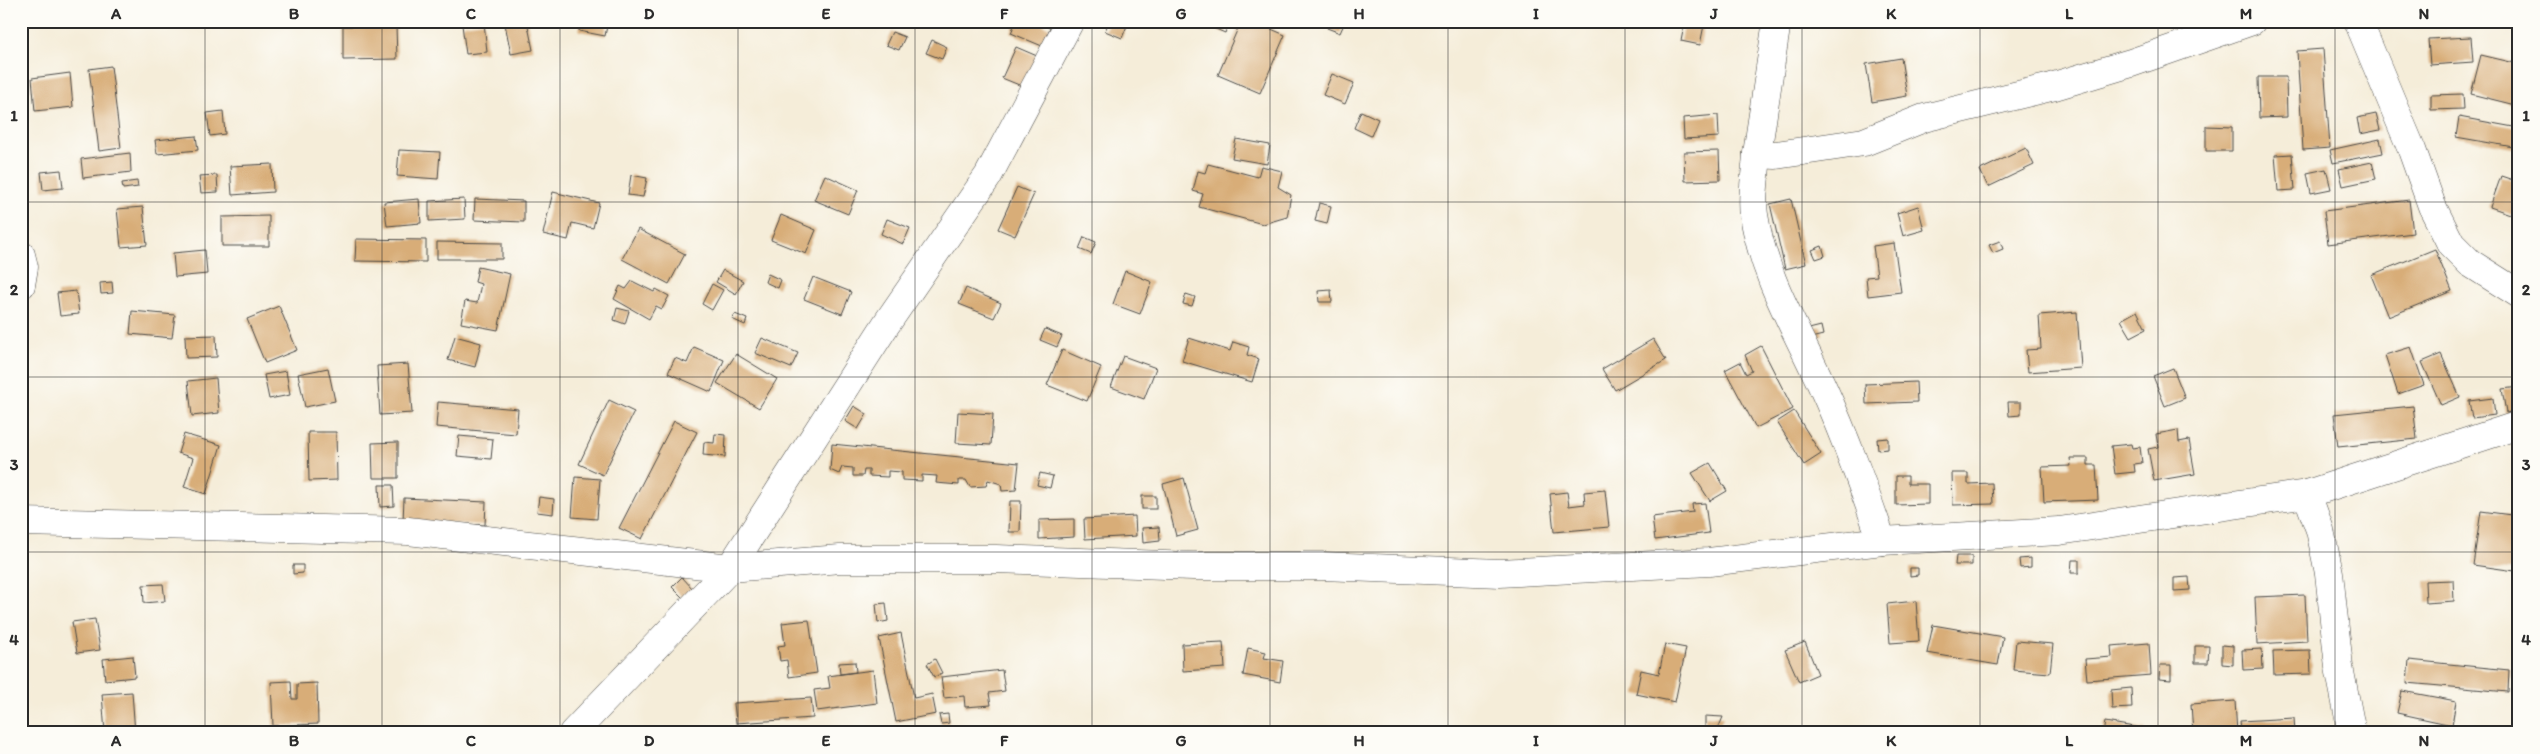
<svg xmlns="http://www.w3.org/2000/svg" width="2540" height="754" font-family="Itim,sans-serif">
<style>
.building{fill:#d8ad78}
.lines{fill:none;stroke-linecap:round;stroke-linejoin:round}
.minor-casing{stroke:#494845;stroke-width:29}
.minor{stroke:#fff;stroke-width:28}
.grid{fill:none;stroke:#2b2b2b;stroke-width:1;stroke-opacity:0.55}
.neatline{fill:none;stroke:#2b2b2b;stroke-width:2}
.grid-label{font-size:16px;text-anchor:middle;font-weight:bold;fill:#2b2b2b}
</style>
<rect width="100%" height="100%" fill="#fdfcf7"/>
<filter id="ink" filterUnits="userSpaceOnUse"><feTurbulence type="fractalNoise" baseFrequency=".02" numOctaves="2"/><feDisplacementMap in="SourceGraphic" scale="10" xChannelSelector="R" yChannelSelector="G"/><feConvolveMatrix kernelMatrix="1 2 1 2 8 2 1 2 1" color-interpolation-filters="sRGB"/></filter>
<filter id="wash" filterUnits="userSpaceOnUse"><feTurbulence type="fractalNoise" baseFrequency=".0096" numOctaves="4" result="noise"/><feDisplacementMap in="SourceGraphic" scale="20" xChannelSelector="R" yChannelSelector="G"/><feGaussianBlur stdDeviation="1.12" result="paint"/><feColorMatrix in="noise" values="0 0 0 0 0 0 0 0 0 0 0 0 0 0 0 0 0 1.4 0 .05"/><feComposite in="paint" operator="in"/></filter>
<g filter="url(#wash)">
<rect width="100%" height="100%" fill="#f5edd9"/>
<g id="blocks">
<g class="building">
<path d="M520,21H527L533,50L511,54L505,24Z"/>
<path d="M581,21H608L605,36L579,31Z"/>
<path d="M1016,21H1035L1050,28L1042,46L1011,33Z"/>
<path d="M1109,21H1129L1122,38L1105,31Z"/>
<path d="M1203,21H1230L1225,33L1202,23Z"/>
<path d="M1241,21H1253L1285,35L1260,93L1218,75Z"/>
<path d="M1329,21L1344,24L1340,33L1327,28Z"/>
<path d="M1685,21L1704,25L1700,45L1681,41Z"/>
<path d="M2442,21H2474V26L2442,27Z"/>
<path d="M484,22L487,52L466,54L462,25Z"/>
<path d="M343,26H396L397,59L343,60Z"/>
<path d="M892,32L905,37L899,50L886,45Z"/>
<path d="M2471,37L2473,62L2430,65L2428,39Z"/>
<path d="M932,40L947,47L942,59L926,53Z"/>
<path d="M1016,47L1037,56L1024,87L1002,78Z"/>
<path d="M2323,49L2330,148L2303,150L2297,51Z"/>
<path d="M2481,55L2519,64V106L2471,94Z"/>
<path d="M1901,58L1907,96L1872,102L1866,64Z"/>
<path d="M111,66L121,148L99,151L89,69Z"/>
<path d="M70,73L73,107L35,111L32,78Z"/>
<path d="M1332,74L1354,83L1345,104L1323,95Z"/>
<path d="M2258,77H2286L2287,117L2259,118Z"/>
<path d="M2463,94L2464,109L2431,110V95Z"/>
<path d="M223,111L225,134L210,136L207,113Z"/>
<path d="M1361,111L1378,119L1371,136L1354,128Z"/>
<path d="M2376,114L2380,130L2360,134L2357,118Z"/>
<path d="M1718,115L1719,137L1684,139L1683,118Z"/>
<path d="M2459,117L2519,128V148L2456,137Z"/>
<path d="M2206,126L2232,127V151H2206Z"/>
<path d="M196,136L198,150L157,154L155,140Z"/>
<path d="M1236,139L1270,145L1267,164L1232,158Z"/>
<path d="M2380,139L2383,153L2333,163L2330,150Z"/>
<path d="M2026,148L2034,165L1988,187L1980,170Z"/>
<path d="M399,150L440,152L438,179L397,176Z"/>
<path d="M1719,151L1720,180L1685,181L1684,152Z"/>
<path d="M130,153L131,172L83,178L81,159Z"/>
<path d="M2292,154L2295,190L2278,191L2275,155Z"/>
<path d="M2372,162L2376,179L2343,186L2339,169Z"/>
<path d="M272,164L273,192L232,195L230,166Z"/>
<path d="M1208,164L1258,177L1261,166L1282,171L1278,187L1291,195L1287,217L1263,224L1199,207L1203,194L1193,191L1198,171L1205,173Z"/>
<path d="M2326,169L2331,189L2311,193L2307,173Z"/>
<path d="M61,170L63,188L43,190L41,172Z"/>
<path d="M217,175L218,192L201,193L199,176Z"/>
<path d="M631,175L647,178L643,197L628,195Z"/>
<path d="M825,175L858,190L848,214L814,200Z"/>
<path d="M2501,176L2519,182V217L2490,207Z"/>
<path d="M137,181L138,187L123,189L122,183Z"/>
<path d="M1017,187L1034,194L1015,236L998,229Z"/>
<path d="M553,192L599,203L593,228L572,223L568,240L543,234Z"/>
<path d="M419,199L421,223L387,226L384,202Z"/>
<path d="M464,199L465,219L429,221V201Z"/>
<path d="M475,199L524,201V222L474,220Z"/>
<path d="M1791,199L1806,264L1785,269L1770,204Z"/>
<path d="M2409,200L2413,233L2328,244L2324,211Z"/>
<path d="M1319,203L1331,206L1327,224L1315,221Z"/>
<path d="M1918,206L1924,230L1903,236L1897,213Z"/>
<path d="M143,207L147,245L121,247L117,209Z"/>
<path d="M781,215L816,230L806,254L771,240Z"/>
<path d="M269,216V246H222V217Z"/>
<path d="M887,219L910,228L903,244L881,234Z"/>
<path d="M638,229L685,254L669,284L622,259Z"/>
<path d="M1084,237L1096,242L1091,254L1079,249Z"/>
<path d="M356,239L426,240V262L355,261Z"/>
<path d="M2000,241L2003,249L1993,253L1989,245Z"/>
<path d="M437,242L502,243V259H437Z"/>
<path d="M1894,243L1901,292L1868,296L1866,277L1877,276L1873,246Z"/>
<path d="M1822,246L1825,256L1816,259L1812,250Z"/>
<path d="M2435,249L2452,291L2388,317L2371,275Z"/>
<path d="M205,250L207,274L175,277L173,253Z"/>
<path d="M478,267L510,274L498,330L461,323L465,301L477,303L481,284L475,282Z"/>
<path d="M723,270L743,281L736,294L716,282Z"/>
<path d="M1125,271L1152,282L1140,314L1113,304Z"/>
<path d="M768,274L781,280L778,288L765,282Z"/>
<path d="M813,277L851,292L842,314L804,299Z"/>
<path d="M632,281L654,292L656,289L669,296L662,309L656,306L649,319L614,299L620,286L626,289Z"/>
<path d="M112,282L113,293L101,294L100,283Z"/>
<path d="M712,284L723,290L712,310L702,304Z"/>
<path d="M966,288L1001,303L994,318L959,304Z"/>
<path d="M1331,290L1332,302H1319L1318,291Z"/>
<path d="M76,291L79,314L60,316L57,293Z"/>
<path d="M1186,294L1195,297L1192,306L1183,304Z"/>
<path d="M279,306L297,350L265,363L247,319Z"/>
<path d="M617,308L629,311L625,324L614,320Z"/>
<path d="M132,311L175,315L172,338L130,334Z"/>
<path d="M2137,311L2146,329L2131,337L2121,320Z"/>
<path d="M2077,312L2081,368L2028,372L2026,350L2041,349L2039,315Z"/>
<path d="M735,314L747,319L745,325L732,319Z"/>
<path d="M1821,326L1823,335L1811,338L1809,329Z"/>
<path d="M1045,329L1062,336L1057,347L1040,340Z"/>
<path d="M216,335L217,357L186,358L185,336Z"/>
<path d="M455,336L481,343L475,367L448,360Z"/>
<path d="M762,338L798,353L791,368L755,353Z"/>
<path d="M1189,338L1230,351L1233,342L1249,347L1247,355L1259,359L1252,382L1182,361Z"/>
<path d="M1653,339L1666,360L1615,390L1602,369Z"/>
<path d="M1761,346L1793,409L1756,428L1725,370L1740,362L1746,374L1752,371L1745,355Z"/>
<path d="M694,347L724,360L711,392L668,373L675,358L687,363Z"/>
<path d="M2411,347L2424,385L2398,394L2385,355Z"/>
<path d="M1062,350L1101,367L1087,401L1047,385Z"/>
<path d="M736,354L777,379L759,408L717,383Z"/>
<path d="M2441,354L2460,397L2441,405L2422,362Z"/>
<path d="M1123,356L1156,368L1144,399L1111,387Z"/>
<path d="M408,364L412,413L380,415L377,366Z"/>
<path d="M328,368L335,401L305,407L298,374Z"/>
<path d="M2173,368L2185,398L2165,406L2153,376Z"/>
<path d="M286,371L290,395L269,399L264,375Z"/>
<path d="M216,378L219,413L192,416L188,381Z"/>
<path d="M1916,382L1917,402L1866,404L1865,384Z"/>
<path d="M2519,387V411L2506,413L2502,389Z"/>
<path d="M2493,398L2495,415L2472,418L2469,401Z"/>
<path d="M609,400L634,412L603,475L579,464Z"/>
<path d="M438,402L518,409L516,434L436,427Z"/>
<path d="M2008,402H2021V415L2009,416Z"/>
<path d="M854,406L867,414L858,429L845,421Z"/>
<path d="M2413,406L2417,439L2338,447L2334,414Z"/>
<path d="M1794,411L1821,454L1804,465L1777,422Z"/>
<path d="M958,412L993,414L991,445L956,443Z"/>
<path d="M674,421L697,432L642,539L619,528Z"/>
<path d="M2178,430L2179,442L2189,440L2195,474L2154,481L2148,449L2158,447L2156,434Z"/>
<path d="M308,432H336L337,480L309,481Z"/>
<path d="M184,434L221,445L206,494L184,487L193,458L178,453Z"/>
<path d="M715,434L726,435L725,457L703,455L704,442L714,443Z"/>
<path d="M459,436L493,439L491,459L457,456Z"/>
<path d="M1888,438V449L1878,450L1877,439Z"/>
<path d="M398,442V478H373L372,443Z"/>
<path d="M832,444L1019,463L1016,490L1002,491L1001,484L988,480L986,486L970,487L966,480H959V485L936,483L937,476L922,475V481L902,480V472L888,471V477L869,476V470H864L863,476H853V468L842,467L839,474L830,470Z"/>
<path d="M2131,444L2132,448L2140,447L2142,463L2134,464L2135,472L2115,474L2111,446Z"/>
<path d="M2070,458H2088V465H2096L2098,500L2044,502L2042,467L2071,466Z"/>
<path d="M1710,463L1727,491L1710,501L1692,473Z"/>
<path d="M1040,473L1053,476L1050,488L1037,485Z"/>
<path d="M1952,473H1968V484L1992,483L1993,504L1953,505Z"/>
<path d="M1896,476H1908V484H1928V504L1896,505Z"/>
<path d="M575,477L600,479L597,519L572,517Z"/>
<path d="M1184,478L1198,530L1176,536L1163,484Z"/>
<path d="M379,485H393L394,506L380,507Z"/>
<path d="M1605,490L1609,527L1554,532L1550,494L1567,492L1569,506L1585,504L1584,492Z"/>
<rect x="1142" y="496" width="14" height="13"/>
<path d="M539,497L554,499L553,514L537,512Z"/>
<path d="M404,498L486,502L485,525L403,521Z"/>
<path d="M1010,501H1021L1020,532H1009Z"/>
<path d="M1705,503L1709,533L1655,540L1652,517L1693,512L1692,504Z"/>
<path d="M2481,511L2519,516V544L2515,571L2473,565Z"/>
<path d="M1135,516L1136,536L1085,539L1084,519Z"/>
<path d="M1074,519V537L1039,539V520Z"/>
<path d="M1159,527L1160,541L1143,543L1142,528Z"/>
<path d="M1956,556H1972V565H1955Z"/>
<path d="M2031,558V567L2020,568L2019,559Z"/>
<path d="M2072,560H2079V573H2071Z"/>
<path d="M293,565H303V573L293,574Z"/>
<path d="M1910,568H1918V575L1910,576Z"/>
<path d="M682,577L693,589L683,598L672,587Z"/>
<path d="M2189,577L2190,590L2174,591V578Z"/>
<path d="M2453,580L2454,601L2426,603L2425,581Z"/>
<path d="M163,584L165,601L144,603L143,585Z"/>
<path d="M2305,595L2307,641L2257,644L2255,597Z"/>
<path d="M1916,601L1919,641L1890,643L1887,604Z"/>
<path d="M886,603L888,621L878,623L876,604Z"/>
<path d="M95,619L100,650L77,653L72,622Z"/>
<path d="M809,620L817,673L789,677L787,660L780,661L778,646L785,645L782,623Z"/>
<path d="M1933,625L2003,637L1998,665L1927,653Z"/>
<path d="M901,633L914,698L932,694L936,714L896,722L879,638Z"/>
<path d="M2016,641L2053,644L2050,673L2013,670Z"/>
<path d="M1223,642L1225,668L1183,671L1182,644Z"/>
<path d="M1805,642L1818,674L1799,682L1785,650Z"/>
<path d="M2149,643L2151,675L2087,680L2085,659L2112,657L2111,646Z"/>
<path d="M1665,644L1686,648L1675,702L1636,694L1641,670L1659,674Z"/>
<path d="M2222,645L2233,646V665L2222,664Z"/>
<path d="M2195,646H2209L2208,663H2195Z"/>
<path d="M1248,648L1266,652L1264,658L1283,661L1280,682L1243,675Z"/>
<path d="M2262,649L2263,669L2243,670L2242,650Z"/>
<path d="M2310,650L2311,674L2274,675L2273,651Z"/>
<path d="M133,656L135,677L105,680L103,659Z"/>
<path d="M935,659L942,673L934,677L927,664Z"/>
<path d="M2409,660L2509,670L2508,692L2407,683Z"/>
<path d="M855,662L856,672L840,674L839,663Z"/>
<path d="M2160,665H2171V680L2159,679Z"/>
<path d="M873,670L877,703L817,711L814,690L830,688L828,676Z"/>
<path d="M1002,670L1005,691L989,693L991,705L965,707L964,696L944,698L941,677Z"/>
<path d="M291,681L292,699H297V684L317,683L318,724L273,726L271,682Z"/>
<path d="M2131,688L2132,708L2112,709L2111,690Z"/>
<path d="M2402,691L2456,701L2452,725L2397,713Z"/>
<path d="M132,692L135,733H105L102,694Z"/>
<path d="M811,698L813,718L736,723L734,703Z"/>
<path d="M2235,701L2237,733H2193L2191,704Z"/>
<path d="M948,714L949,723L941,724L939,715Z"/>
<path d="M1705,716L1723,717L1718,729L1705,728Z"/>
<path d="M2294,718L2295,733H2241L2240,721Z"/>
<path d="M2105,722L2146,729L2145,733H2103Z"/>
</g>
</g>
</g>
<g filter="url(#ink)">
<use href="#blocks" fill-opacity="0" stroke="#494845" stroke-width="1"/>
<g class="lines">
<g class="minor-casing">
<g id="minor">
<path d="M1777,21L1757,154L1776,155L1864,142L1924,118L2051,87L2131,63L2252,21"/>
<path d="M2358,21L2412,150L2432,206L2451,244L2470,263L2519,294"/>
<path d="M1757,154C1756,174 1751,197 1754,215C1764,279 1797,330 1823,388C1846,438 1864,489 1882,541"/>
<path d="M21,255L24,267L21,285"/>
<path d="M2307,494L2320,530L2329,573L2339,667L2352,733"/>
<path d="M21,522L408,531L730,568L840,559H996L1193,566H1322L1500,573L1709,562L1882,541L2059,531L2307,494L2519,425"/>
<path d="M573,733L730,568L887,323L988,176L1070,21"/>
</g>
</g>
<use href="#minor" class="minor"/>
</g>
</g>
<path class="grid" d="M205,21V733M382,21V733M560,21V733M738,21V733M915,21V733M1092,21V733M1270,21V733M1448,21V733M1625,21V733M1802,21V733M1980,21V733M2158,21V733M2335,21V733M21,202H2519M21,377H2519M21,552H2519"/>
<rect width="2540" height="754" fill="none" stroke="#fdfcf7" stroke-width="55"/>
<rect x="28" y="28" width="2484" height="698" class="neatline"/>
<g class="grid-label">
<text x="116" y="19">A</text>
<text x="294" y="19">B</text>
<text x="471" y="19">C</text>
<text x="649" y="19">D</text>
<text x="826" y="19">E</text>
<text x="1004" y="19">F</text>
<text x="1181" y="19">G</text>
<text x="1359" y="19">H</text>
<text x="1536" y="19">I</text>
<text x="1714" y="19">J</text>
<text x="1891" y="19">K</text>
<text x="2069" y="19">L</text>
<text x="2246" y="19">M</text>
<text x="2424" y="19">N</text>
<text x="14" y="121">1</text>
<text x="2526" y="121">1</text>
<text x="14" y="295">2</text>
<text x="2526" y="295">2</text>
<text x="14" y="470">3</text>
<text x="2526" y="470">3</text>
<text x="14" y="645">4</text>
<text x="2526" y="645">4</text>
<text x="116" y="746">A</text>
<text x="294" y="746">B</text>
<text x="471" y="746">C</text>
<text x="649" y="746">D</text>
<text x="826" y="746">E</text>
<text x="1004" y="746">F</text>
<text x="1181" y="746">G</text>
<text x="1359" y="746">H</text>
<text x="1536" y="746">I</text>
<text x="1714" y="746">J</text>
<text x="1891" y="746">K</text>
<text x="2069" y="746">L</text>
<text x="2246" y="746">M</text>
<text x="2424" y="746">N</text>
</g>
</svg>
